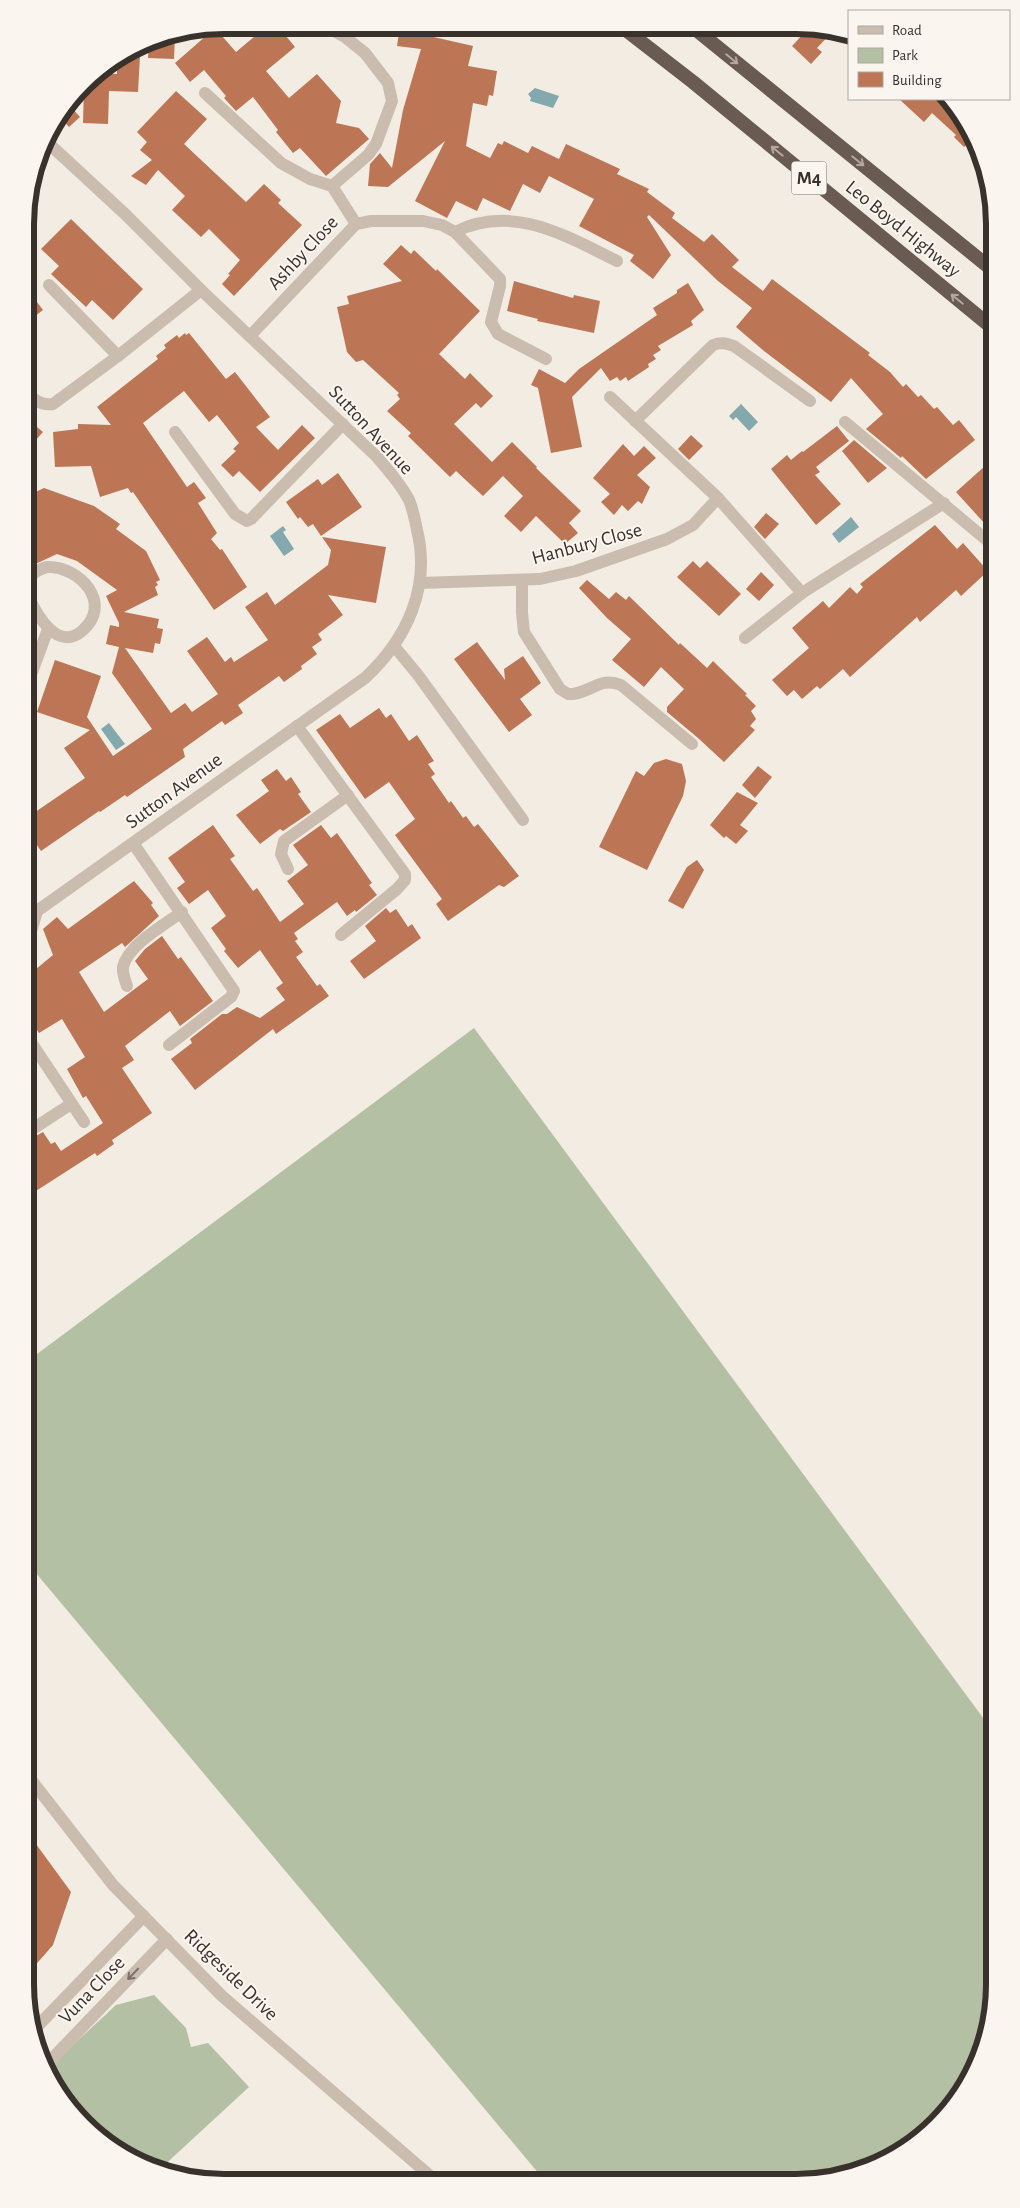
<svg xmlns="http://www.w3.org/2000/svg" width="1020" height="2208" font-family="'Alegreya Sans',sans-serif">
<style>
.green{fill:#b4c0a3}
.water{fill:#83a8ad}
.building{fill:#bc7656}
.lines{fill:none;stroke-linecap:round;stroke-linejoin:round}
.minor{stroke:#cabdaf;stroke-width:12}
.trunk{stroke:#6a5b52;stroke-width:14}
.oneway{stroke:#b2a8a0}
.oneway2{stroke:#7a7067}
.labels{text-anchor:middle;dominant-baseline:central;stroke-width:4;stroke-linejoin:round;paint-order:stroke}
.shield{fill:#faf5ef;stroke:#736c66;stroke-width:1}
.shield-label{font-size:19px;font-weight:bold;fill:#39312c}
.street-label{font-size:20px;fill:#39312c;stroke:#faf5ef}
.rim{fill:none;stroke:#39312c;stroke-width:6}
</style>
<rect width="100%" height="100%" fill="#f2ece2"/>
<g class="green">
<path d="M474,1028L995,1734V1997L980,2060L946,2115L906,2150L848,2176L796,2183L545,2181L25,1560V1363Z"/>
<path d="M154,1995L186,2028L191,2047L208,2043L249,2087L159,2170L136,2163L93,2133L52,2084L46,2070L116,2005Z"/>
</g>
<g class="water">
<path d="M535,88L559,96L553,108L530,101L531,98L528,94Z"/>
<path d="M741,404L758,422L749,431L736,417L733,420L729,416Z"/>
<path d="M851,517L859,527L839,543L832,534Z"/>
<path d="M283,526L286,530L283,532L294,549L284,556L270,536Z"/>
<path d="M109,723L125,744L116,750L101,729Z"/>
</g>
<g class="building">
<path d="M268,25H277L295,47L266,71L289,98L317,74L341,101L336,123L359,128L369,139L326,176L300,148L293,153L276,132L278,130L253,97L236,111L224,98L226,96L204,70L190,82L175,63L215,28L236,52Z"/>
<path d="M400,26L426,28L425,35L473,46L468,66L497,71L493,96L489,95L487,106L473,103L466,146L490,158L498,143L502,145L504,141L528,153L532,146L559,159L566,144L620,169L617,174L649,189L647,192L675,213L672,218L704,242L712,234L739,260L732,267L763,291L772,279L870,353L868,355L890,372L903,387L906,384L918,397L921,395L934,409L937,407L953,425L959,420L975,440L926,479L902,456L901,458L866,429L883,414L851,378L831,402L764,351L736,327L752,308L718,281L649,215L647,217L671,255L653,279L630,261L634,255L579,226L594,199L549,176L540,193L523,184L510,211L483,198L477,211L456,201L447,218L415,201L445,141L388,187L368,186L370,164L380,153L392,168L403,110L421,49L397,46Z"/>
<path d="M808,29H835L817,48L822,52L811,64L792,46Z"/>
<path d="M175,35L174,59L148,58L149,40Z"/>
<path d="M123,56H140L138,92L109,91L108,124L83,123L84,86L95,73L117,74V59Z"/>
<path d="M176,91L207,119L184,144L246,202L264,184L281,200L278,203L302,225L234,296L222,284L230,275L228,274L240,260L209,229L201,237L172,210L185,196L158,170L146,185L131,176L152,160L140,150L147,142L137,132Z"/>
<path d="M899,99H947L968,124L983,161L967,145L964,147L954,137L956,135L932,113L924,122Z"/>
<path d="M69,105L80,117L69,127L60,117Z"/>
<path d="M71,219L143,289L113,320L92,300L86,307L51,274L59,266L41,249Z"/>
<path d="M401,245L411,254L414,250L436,271L437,269L480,311L439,354L465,379L470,373L493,396L481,408L476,403L454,424L492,462L512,442L537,467L536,468L581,511L569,523L578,533L565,544L536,516L521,532L504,516L523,496L503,476L483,496L456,471L450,477L408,436L411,433L387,411L400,399L397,395L399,393L363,360L356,362L347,352L337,307L349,304L347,296L402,281L383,264Z"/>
<path d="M514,281L573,298L574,295L600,301L594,333L537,321L538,319L507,311Z"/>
<path d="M688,283L704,310L691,321L693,325L658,346L661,350L653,355L656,359L648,364L649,367L628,381L626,377L620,381L617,377L610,381L601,368L572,397L582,447L551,453L538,388L531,385L539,369L565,383L579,369L657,315L653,308L677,293V290Z"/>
<path d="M25,286L43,310L25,324Z"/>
<path d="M185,333L186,335L189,333L226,379L235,372L270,417L256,427L278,450L302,425L315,438L260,492L239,471L233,477L221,465L236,451L233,449L239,443L217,415L209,422L184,391L143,423L187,487L194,482L206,498L198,503L217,533L211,539L220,550L222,549L247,587L214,610L133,492L131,493L128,488L100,497L91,466L55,467L53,432L78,429V424L111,425L97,407L158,359L156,356L166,348L164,345L177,335L179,338Z"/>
<path d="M25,417L43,432L25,452Z"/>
<path d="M837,426L849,441L816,467L820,472L815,475L841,504L816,525L771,469L787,455L791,460L802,451L803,452Z"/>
<path d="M691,435L703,446L689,460L678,449Z"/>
<path d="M854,440L887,468L868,483L842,451Z"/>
<path d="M623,444L634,456L644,446L656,458L637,475L650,487L642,504L638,501L628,511L622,505L614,515L601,502L610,494L593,478Z"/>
<path d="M995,457V535L956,492Z"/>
<path d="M338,473L362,507L321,536L313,524L308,527L300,517L298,519L286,502L318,479L322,485Z"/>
<path d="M44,488L94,506L120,524L116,529L146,551L160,580L156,582L158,585L155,587L158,595L124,612L159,619L157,628L163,629L160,644L155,643L153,653L125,648L171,713L185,703L192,712L218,694L187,651L207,637L225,662L231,657L234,662L268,640L245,607L267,592L275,605L328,565L331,550L322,537L386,547L376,603L328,595L343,615L318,634L322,640L312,647L317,654L301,666L302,669L284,682L279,676L238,705L243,713L225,725L222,721L183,749L185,757L127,797L125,795L100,812L99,811L41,851L25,828V819L85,778L64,748L90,730L37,712L55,660L101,676L87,717L113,756L152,729L112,673L119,647L106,644L110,625L119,627V623L106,596L117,590L77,561L57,554L31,566L25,554V497Z"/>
<path d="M766,513L779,524L765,539L754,527Z"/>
<path d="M935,525L957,549L963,543L988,571L961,596L956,590L920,622L917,617L850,677L843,669L820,689L817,686L802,699L794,690L787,696L772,680L809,648L792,628L823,601L829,608L850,587L857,594L863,587L860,584Z"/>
<path d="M693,561L700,568L707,561L741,594L719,616L677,577Z"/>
<path d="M761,572L774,585L759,601L746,589Z"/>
<path d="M587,580L609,599L616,592L626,600L629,596L679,645L680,643L707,668L713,661L747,694L745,695L756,706L751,711L756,719L750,726L755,730L724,762L698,738L667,712V707L684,689L661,667L644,687L612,660L631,639L607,618L579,588Z"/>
<path d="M477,642L505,680L504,669L523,656L541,683L520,699L532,715L509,732L454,659Z"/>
<path d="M379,708L386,718L391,714L409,741L417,735L434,761L428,764L435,774L431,777L449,803L451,801L463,818L466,816L474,827L478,824L519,876L504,887L499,885L448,921L436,904L442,899L395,835L415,819L389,782L365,799L316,730L340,714L350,728Z"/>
<path d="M666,759L682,764L686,781L683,796L647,870L599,847L636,771L644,776L654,763Z"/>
<path d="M758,766L772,777L755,798L742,785Z"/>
<path d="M277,769L286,781L291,777L301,792L298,794L311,812L283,831L280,829L260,844L236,815L269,791L261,780Z"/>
<path d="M737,792L758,803L740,825L748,831L736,844L726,836L724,838L710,825Z"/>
<path d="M213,825L235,856L230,859L253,891L257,888L280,922L304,904L287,881L308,865L293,845L321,825L331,838L337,833L372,883L369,885L377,895L356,912L355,910L347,916L337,902L294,933L298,939L295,941L303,952L296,957L317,986L320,984L329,996L276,1034L273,1029L195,1090L171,1059L192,1043L190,1039L222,1014H227L237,1007L260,1018L285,1000L276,988L283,983L260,950L238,968L224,951L226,949L211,928L226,916L208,890L189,904L177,888L185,882L168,858Z"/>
<path d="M697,860L704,870L683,909L668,901L687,867Z"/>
<path d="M134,881L153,903L151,905L159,916L125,947L122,943L79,972L104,1012L148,979L135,961L145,949L162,936L178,959L181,957L213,1001L180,1026L170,1011L125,1046L134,1060L122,1068L152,1113L112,1140L114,1144L97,1156L95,1153L25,1198V1142L43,1132L51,1144L55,1142L61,1151L103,1123L86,1096L83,1098L67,1069L85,1057L62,1019L39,1033L25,1012V993L37,985L30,974L53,955L43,929L57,917L68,929Z"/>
<path d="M386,908L390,913L396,909L408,927L412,924L421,938L364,979L350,961L376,941L365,926Z"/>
<path d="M25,1104L34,1118L25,1124Z"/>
<path d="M25,1829L71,1892L53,1945L25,1977Z"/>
</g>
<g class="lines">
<g class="minor">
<path d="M325,26L345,37L365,53L388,83L392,101L376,144L368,155L332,186"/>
<path d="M205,93L281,163L310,179L332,186L356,224"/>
<path d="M455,232C512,203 566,236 617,261"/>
<path d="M49,285L118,356"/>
<path d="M250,336L356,224L371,221H423L442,225L455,232L500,279V286L491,322L498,334L546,359"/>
<path d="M25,391C33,399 41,406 53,404L118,356L201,290"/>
<path d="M610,397L718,498L802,593"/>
<path d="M635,421L713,345C721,342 726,343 734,346L810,401"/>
<path d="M845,422L995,547"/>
<path d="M175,432L235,514L247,521L251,519L343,424"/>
<path d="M47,567C80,566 114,604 82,631C64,646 49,631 39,616C27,598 18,575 47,567Z"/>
<path d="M522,580V613L524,632L560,689L568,694H573C593,691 600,677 621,685L692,744"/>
<path d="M420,583L540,579L576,571L667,539L693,525L718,498"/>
<path d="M745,638L802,593L944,503"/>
<path d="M394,646L418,675L523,820"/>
<path d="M25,691L48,629"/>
<path d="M297,726L405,874V880L397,889L341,935"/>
<path d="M133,843L234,991L231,997L169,1045"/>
<path d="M288,869L281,854L284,841L348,795"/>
<path d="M25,899L37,911"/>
<path d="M37,911L365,678C407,639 431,587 417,530C415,520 413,509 409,500C401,484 388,470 377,457L201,290L125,214L45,140"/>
<path d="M25,952L37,911"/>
<path d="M127,986C125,980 122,973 123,967C128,945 164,925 182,912"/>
<path d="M25,1033L84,1122"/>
<path d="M25,1134L71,1104"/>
<path d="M25,1772L113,1885L222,1996L436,2181"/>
<path d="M31,2033L144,1916"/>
<path d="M45,2066L167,1939"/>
</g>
<g class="trunk">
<path d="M622,27L693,82L995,330"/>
<path d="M694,28L995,272"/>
</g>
</g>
<defs><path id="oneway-shaft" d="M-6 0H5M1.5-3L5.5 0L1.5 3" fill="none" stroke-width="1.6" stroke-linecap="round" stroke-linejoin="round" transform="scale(1.25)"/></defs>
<g class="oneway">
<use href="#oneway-shaft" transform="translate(732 59) rotate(39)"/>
<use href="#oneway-shaft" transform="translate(777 151) rotate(-141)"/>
<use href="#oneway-shaft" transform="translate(858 161) rotate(39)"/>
<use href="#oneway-shaft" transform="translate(957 299) rotate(-141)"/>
</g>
<use class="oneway2" href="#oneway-shaft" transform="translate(133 1974) rotate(134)"/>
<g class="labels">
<rect class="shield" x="791.5" y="161.5" width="35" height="33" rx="4"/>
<g class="shield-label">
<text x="809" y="178">M4</text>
</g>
<g class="street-label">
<text transform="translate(903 229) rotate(39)">Leo Boyd Highway</text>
<text transform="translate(303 253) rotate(-47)">Ashby Close</text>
<text transform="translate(371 430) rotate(47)">Sutton Avenue</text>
<text transform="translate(587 544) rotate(-15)">Hanbury Close</text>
<text transform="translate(174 791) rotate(-36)">Sutton Avenue</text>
<text transform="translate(231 1975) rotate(44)">Ridgeside Drive</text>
<text transform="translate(92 1990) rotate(-46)">Vuna Close</text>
</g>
</g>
<path d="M0 0H1020V2208H0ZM224 34H796A190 190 0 0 1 986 224V1984A190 190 0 0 1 796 2174H224A190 190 0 0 1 34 1984V224A190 190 0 0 1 224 34Z" fill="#faf5ef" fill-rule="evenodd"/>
<path class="rim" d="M224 34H796A190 190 0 0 1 986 224V1984A190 190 0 0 1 796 2174H224A190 190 0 0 1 34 1984V224A190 190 0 0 1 224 34Z"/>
<rect x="848" y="10" width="162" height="90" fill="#faf5ef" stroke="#ada7a1"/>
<rect x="858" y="26" width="25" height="8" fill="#cabdaf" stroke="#ada7a1"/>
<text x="892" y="35" font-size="15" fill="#39312c">Road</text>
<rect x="858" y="48" width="25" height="15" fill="#b4c0a3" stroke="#ada7a1"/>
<text x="892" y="60" font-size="15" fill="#39312c">Park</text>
<rect x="858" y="72" width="25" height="15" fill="#bc7656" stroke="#ada7a1"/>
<text x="892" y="85" font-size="15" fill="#39312c">Building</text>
</svg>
